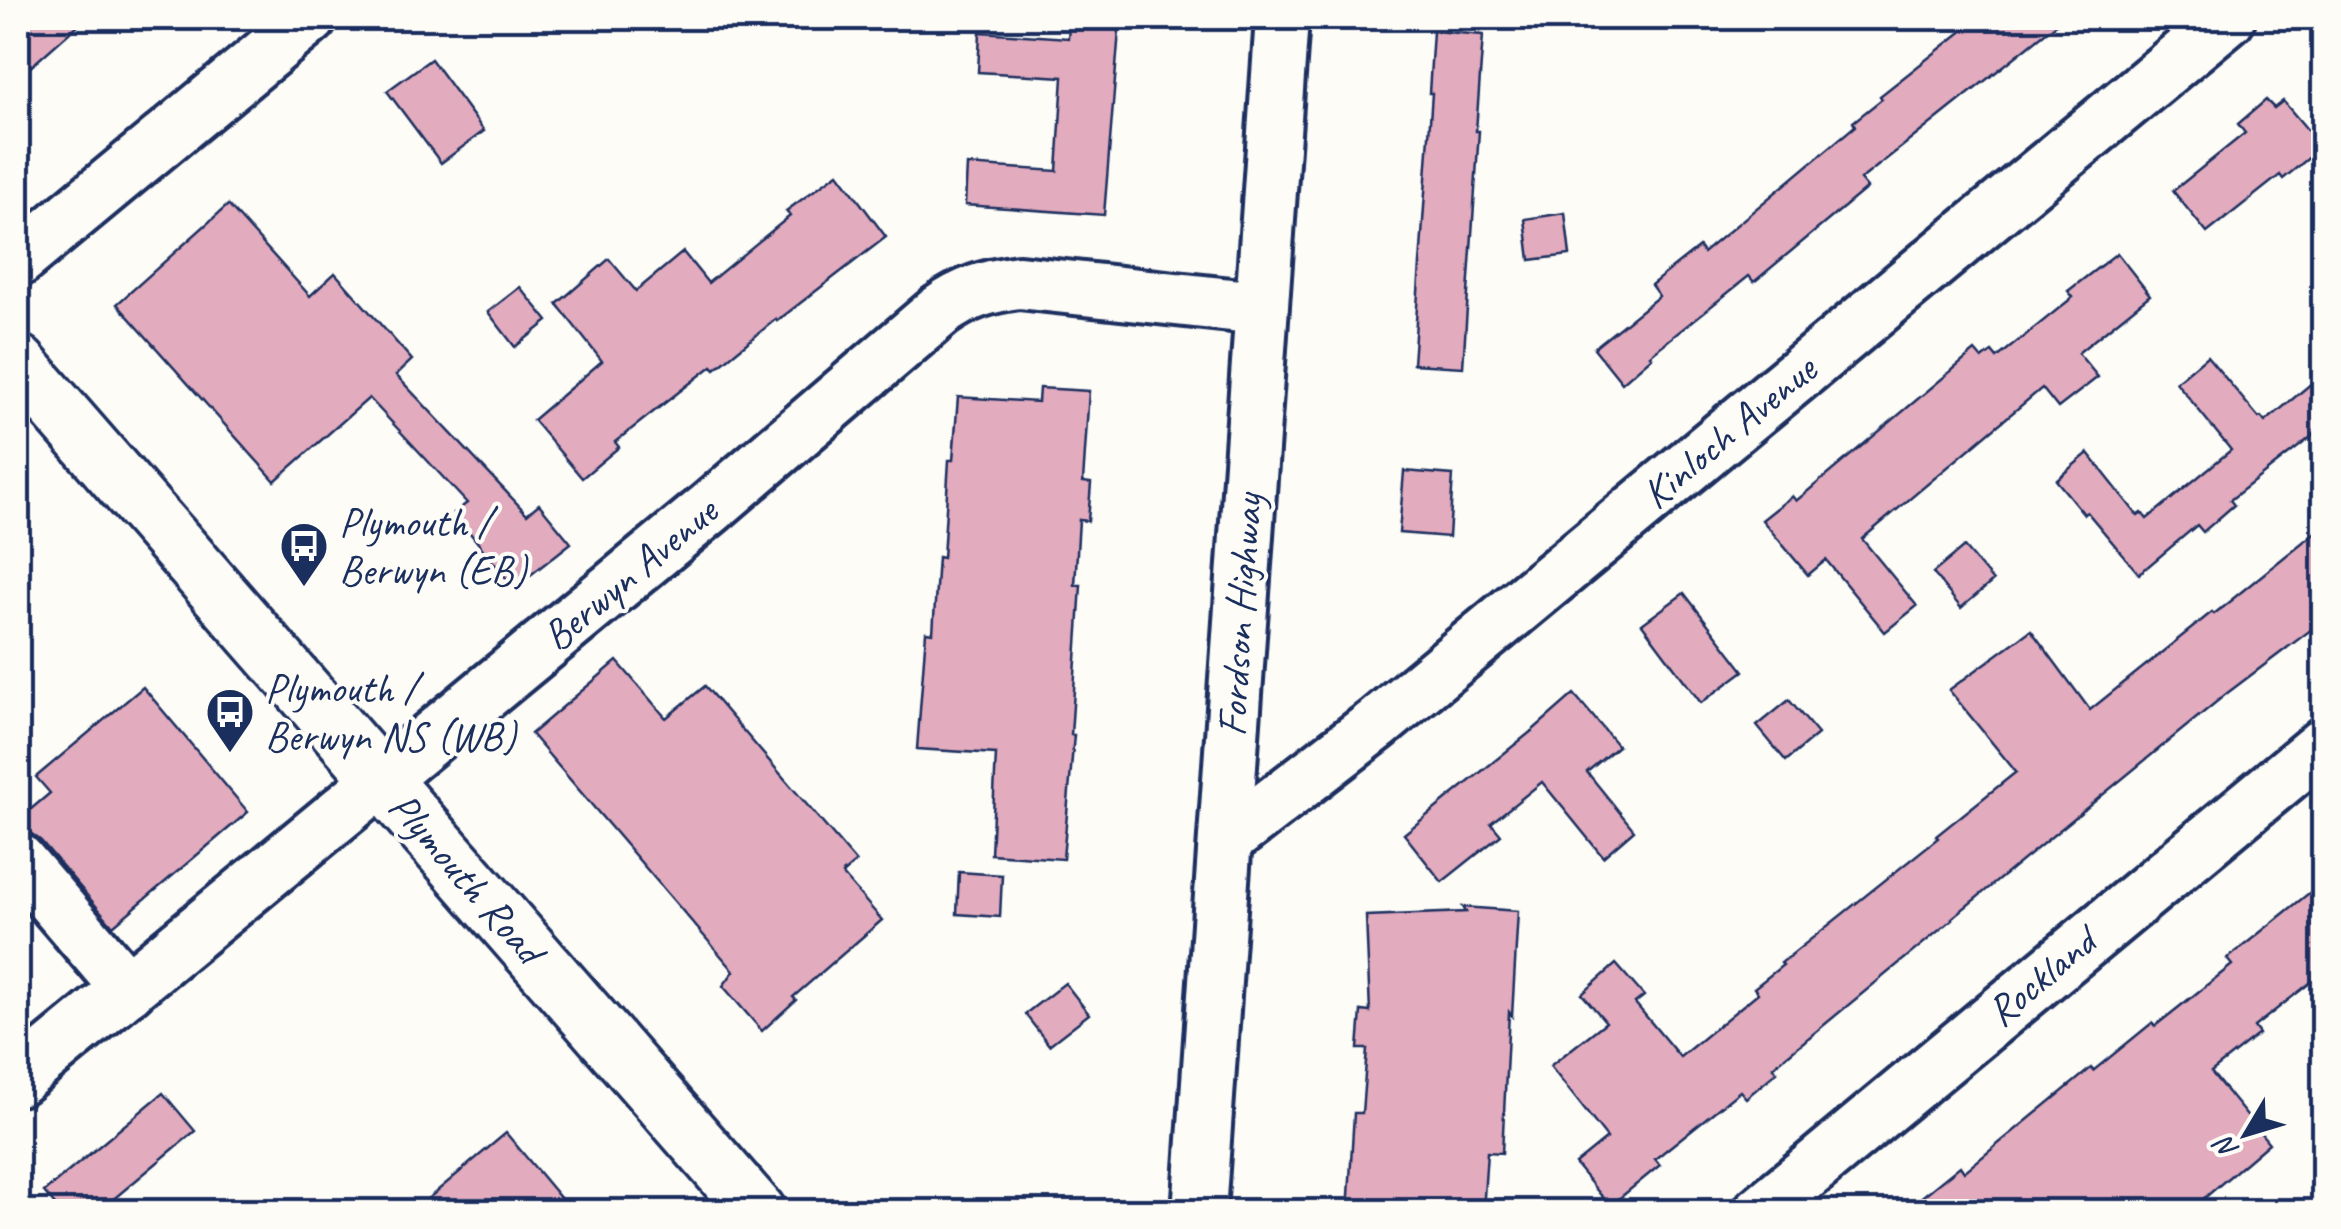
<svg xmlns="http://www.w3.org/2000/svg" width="2341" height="1229" font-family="Caveat,sans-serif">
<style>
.building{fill:#e3abbe;stroke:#1b2f5e;stroke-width:2.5}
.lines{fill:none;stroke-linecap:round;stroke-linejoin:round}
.minor-casing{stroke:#1b2f5e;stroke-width:60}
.major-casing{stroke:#1b2f5e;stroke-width:62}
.minor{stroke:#fdfcf7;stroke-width:52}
.major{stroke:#fdfcf7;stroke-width:55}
.labels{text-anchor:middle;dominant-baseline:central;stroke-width:8;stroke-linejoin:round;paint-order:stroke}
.street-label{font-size:42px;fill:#1b2f5e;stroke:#fdfcf7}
.poi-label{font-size:42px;fill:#1b2f5e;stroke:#fdfcf7;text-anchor:start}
</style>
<rect width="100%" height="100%" fill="#fdfcf7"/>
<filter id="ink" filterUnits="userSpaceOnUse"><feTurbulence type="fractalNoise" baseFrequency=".01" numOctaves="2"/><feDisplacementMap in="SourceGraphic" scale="20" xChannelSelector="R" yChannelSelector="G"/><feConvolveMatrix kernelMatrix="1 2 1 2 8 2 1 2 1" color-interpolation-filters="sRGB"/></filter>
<g filter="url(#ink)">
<g class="building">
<path d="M18,18H86L18,78Z"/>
<path d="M1070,18H1120L1104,215L965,205L967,165L1057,171L1063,77L978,72L980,32L1068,38Z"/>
<path d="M1979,18H2064L1860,180L1867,188L1754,282L1749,276L1650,355L1652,357L1622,383L1594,348L1659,296L1651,285L1699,247L1703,253L1855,126L1853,122L1882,99L1880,96Z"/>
<path d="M1433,31L1483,35L1476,131H1479L1463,367L1413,364L1432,93H1429Z"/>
<path d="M431,59L484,131L441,163L387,91Z"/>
<path d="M2266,100L2274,108L2283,101L2322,147L2283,179L2280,175L2207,233L2173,191L2245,133L2238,124Z"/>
<path d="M838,173L886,237L777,321L776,319L715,369L712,366L615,442L619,447L582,478L533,420L602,361L557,304L609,259L636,291L683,252L708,283L790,216L786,211Z"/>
<path d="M228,205L310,296L335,273L412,360L396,375L527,514L539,504L571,543L514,588L454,513L467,503L369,398L275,481L117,304Z"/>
<path d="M1565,213L1570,255L1530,260L1525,219Z"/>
<path d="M2117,253L2150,295L2078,353L2098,377L2058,408L2042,388L1862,539L1917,606L1885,632L1826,560L1808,575L1762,520L1792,496L1796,501L1975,351L1982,359L1992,352L1997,358L2073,297L2068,291Z"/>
<path d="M520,287L548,321L515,347L488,312Z"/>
<path d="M2207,356L2259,418L2261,417L2265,422L2324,373V427L2230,500L2234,505L2203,532L2197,525L2139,574L2087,512L2084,514L2056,480L2088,453L2138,516L2142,513L2147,519L2231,450L2176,382Z"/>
<path d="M1039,388L1089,391L1083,482L1091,483L1088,521L1079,520L1075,585H1081L1071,735H1074L1063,859L991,854L996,754L917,749L926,632L933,633L938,557L943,558L949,460H953L958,397L1038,402Z"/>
<path d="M1404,471L1453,475L1449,537L1399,533Z"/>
<path d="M2324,525V620L2226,694L1952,918L1953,919L1773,1067L1777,1072L1746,1098L1740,1091L1655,1159L1660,1165L1610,1206L1575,1164L1607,1138L1550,1066L1606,1022L1582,994L1616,964L1644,996L1635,1003L1680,1057L1758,993L1754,988L1783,965L1781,963L1938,838L1936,836L2016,772L1949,690L2031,630L2090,710L2212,612L2214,614Z"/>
<path d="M1964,547L1993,581L1961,608L1933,573Z"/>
<path d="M1684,593L1744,671L1701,703L1642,624Z"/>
<path d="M617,661L666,718L705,686L856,862L842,874L882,920L793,997L796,1000L762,1031L723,986L734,971L531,734Z"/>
<path d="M143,687L248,812L113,926L41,841L29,832L18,831V820L50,793L36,777Z"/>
<path d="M1574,694L1618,746L1587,772L1634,830L1603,857L1542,782L1491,823L1501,835L1442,882L1404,834L1533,730Z"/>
<path d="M1789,700L1818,734L1786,761L1757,726Z"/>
<path d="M959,872L1002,875L1000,917L957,914Z"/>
<path d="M2324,881V972L2254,1027L2259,1034L2211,1072L2269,1143L2188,1212H1903L1960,1166L1964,1172L2091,1068L2093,1071L2152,1023L2155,1026L2232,965L2227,959Z"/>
<path d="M1463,907L1518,911L1512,1016L1509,1012L1502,1153L1487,1152L1483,1212H1348L1354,1113H1362L1367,1049H1358L1361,1011L1370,1012L1366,916L1466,912Z"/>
<path d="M1065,983L1089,1014L1049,1045L1025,1014Z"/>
<path d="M163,1093L195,1131L98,1212H61L44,1192Z"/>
<path d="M506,1133L572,1212H412Z"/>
</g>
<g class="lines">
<g class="minor-casing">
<g id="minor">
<path d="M18,260L310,18"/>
<path d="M1225,841L1377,724L2228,18"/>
<path d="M18,860L128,989"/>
<path d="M18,1079L710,508L940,311C965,293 988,286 1019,282L1259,308"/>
<path d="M1199,1212C1228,814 1251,415 1282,18"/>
<path d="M1760,1212L2324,744"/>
</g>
</g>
<g class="major-casing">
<path id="major" d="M18,363L758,1212"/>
</g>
<use href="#minor" class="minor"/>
<use href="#major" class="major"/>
</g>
</g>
<defs>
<g id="bus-pin" transform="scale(2.5)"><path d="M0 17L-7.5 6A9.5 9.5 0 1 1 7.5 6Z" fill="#1b2f5e" stroke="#fdfcf7"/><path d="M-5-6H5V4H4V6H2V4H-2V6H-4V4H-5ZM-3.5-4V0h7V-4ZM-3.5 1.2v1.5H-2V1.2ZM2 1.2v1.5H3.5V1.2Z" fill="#fff"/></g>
</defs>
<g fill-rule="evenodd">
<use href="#bus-pin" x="304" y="546"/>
<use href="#bus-pin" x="230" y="712"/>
</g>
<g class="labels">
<g class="street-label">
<text transform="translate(1729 432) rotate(-40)">Kinloch Avenue</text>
<text transform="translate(630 574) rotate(-40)">Berwyn Avenue</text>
<text transform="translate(1240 615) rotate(-86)">Fordson Highway</text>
<text transform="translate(466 878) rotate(49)">Plymouth Road</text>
<text transform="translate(2041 977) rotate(-40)">Rockland</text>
</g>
<g class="poi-label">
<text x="339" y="522">Plymouth /<tspan x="339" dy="48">Berwyn (EB)</tspan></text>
<text x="265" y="688">Plymouth /<tspan x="265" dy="48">Berwyn NS (WB)</tspan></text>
</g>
</g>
<rect width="2341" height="1229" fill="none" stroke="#fdfcf7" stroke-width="60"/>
<rect x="30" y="30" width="2281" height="1169" fill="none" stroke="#1b2f5e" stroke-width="4" filter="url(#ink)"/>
<g transform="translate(2246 1134) rotate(232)" stroke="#fdfcf7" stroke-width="8" paint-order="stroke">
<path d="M0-8L18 38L0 25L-18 38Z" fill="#1b2f5e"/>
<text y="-15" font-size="28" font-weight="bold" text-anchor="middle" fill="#1b2f5e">N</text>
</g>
</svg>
